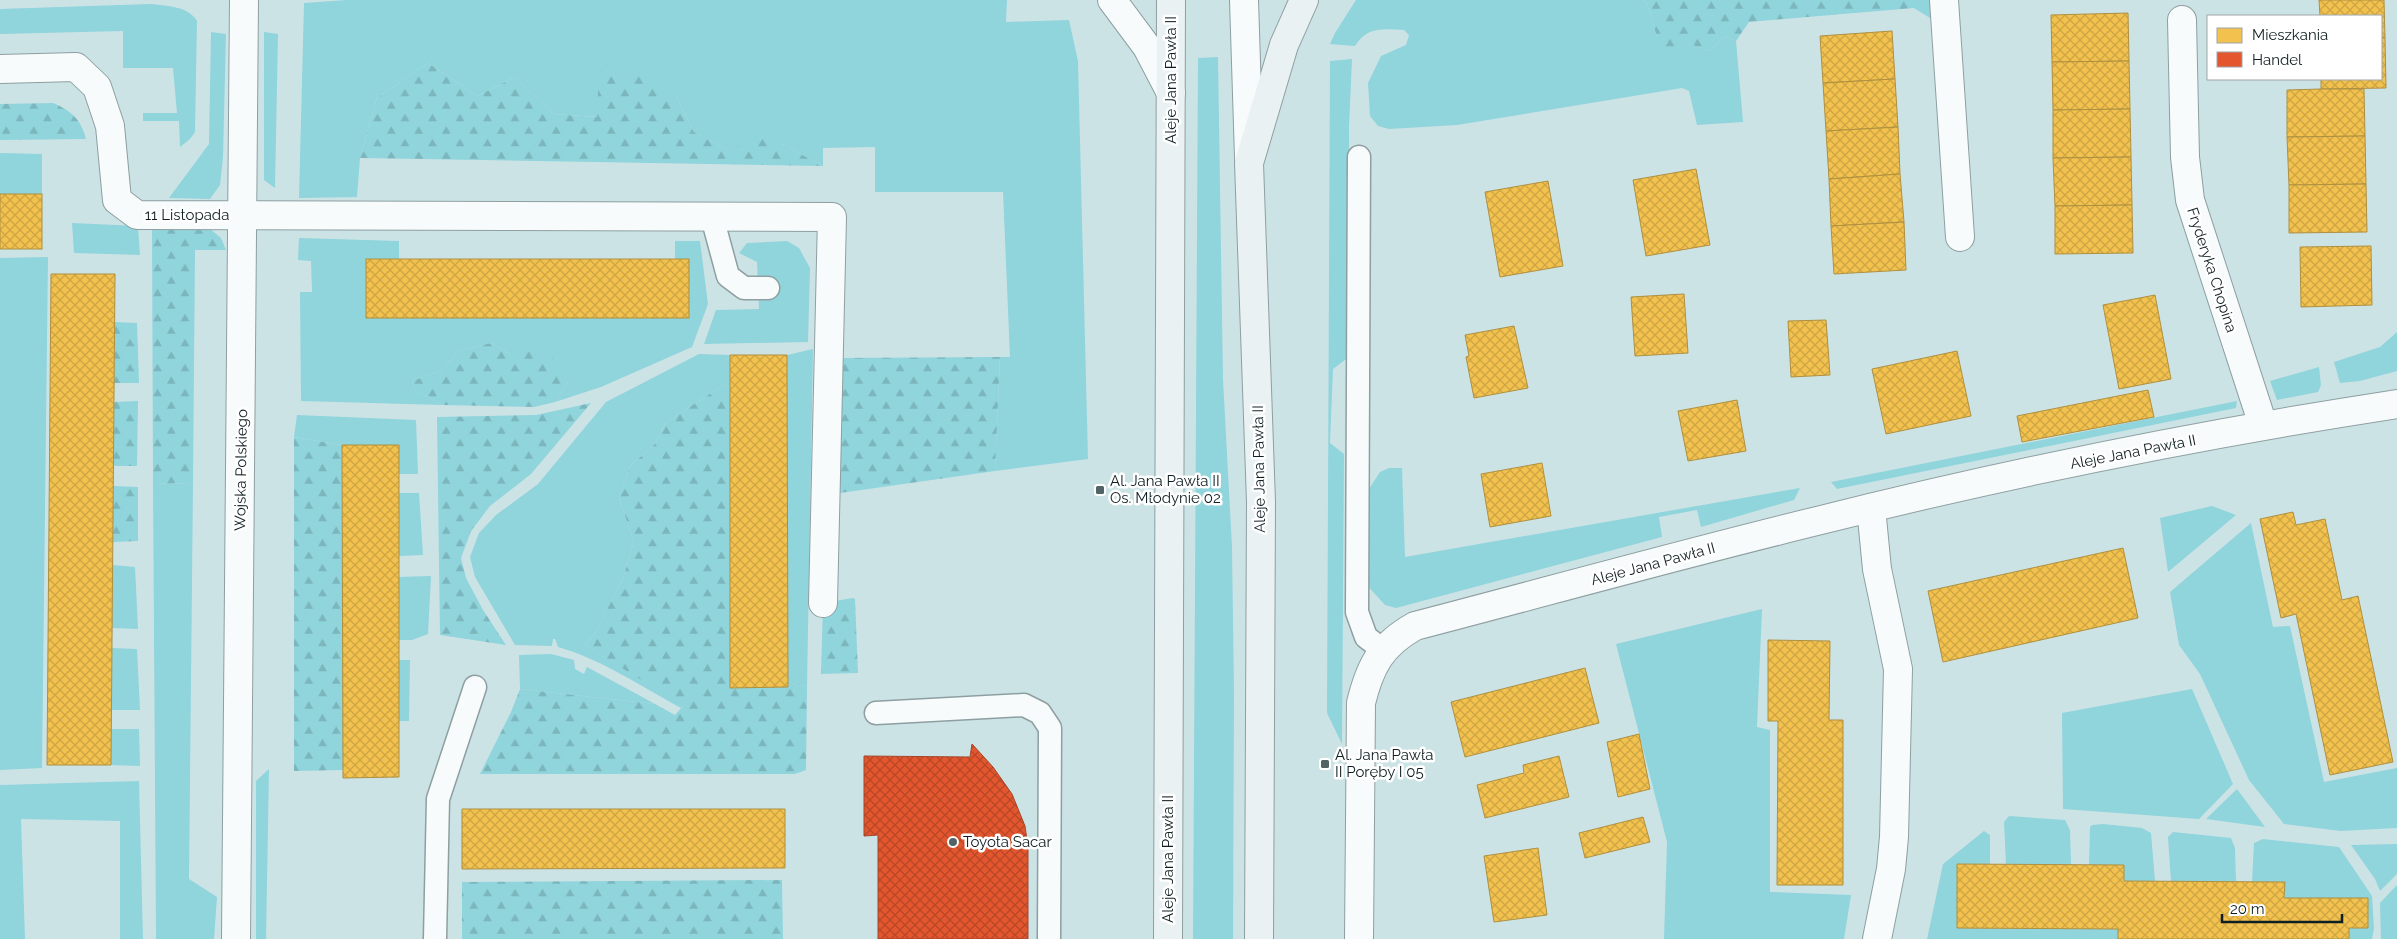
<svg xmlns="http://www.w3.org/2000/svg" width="2397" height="939" font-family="Raleway,sans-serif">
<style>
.green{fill:#90d4dc}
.forest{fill:url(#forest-firs)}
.homes{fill:url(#homes-cross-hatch);stroke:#ae9040}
.shops{fill:url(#shops-cross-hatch);stroke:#a4462a}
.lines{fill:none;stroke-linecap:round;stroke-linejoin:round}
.service-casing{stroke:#8e9fa1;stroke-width:25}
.minor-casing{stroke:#8e9fa1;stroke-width:30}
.tertiary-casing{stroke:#8e9fa1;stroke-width:30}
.secondary-casing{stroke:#8e9fa1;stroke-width:30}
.service{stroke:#f7fbfb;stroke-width:22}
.minor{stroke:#f7fbfb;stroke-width:28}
.tertiary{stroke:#f7fbfb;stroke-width:28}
.secondary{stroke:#eaf1f2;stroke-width:28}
.poi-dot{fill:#516365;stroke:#fff;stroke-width:2}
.labels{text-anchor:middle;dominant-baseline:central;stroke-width:5;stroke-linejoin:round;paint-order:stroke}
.street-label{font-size:15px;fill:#0f1e20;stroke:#fff}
.poi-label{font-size:15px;fill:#0f1e20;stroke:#fff;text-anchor:start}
</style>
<defs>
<pattern id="forest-firs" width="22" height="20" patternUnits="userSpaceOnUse" patternTransform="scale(1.25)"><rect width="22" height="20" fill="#90d4dc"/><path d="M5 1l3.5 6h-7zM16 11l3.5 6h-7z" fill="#7bb6bc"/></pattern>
<pattern id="homes-cross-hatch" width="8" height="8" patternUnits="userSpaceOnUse" patternTransform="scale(1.25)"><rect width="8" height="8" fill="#f2c14e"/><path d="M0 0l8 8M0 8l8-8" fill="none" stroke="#cea544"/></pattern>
<pattern id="shops-cross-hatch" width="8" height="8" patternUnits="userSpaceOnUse" patternTransform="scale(1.25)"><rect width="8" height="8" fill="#e4572e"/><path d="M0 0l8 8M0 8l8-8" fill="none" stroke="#b74727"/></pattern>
</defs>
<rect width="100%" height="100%" fill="#cce3e6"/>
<g class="green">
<path d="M347,0H1007L1006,22L1069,20L1078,61L1088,459L995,471L1000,357H1010L1003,192H875V147L823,148V166L780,143L730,151L694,132L675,94L600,71L598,117L553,114L515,77L477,96L428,63L377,98L360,158L357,197L299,198L304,3Z"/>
<path d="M1356,0H1643L1647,4L1657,37L1688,43L1710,51L1725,36L1736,41L1743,122L1697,125L1689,91L1682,88L1457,125L1389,129L1378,126L1370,116L1368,83L1381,56L1406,45L1409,35L1404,30C1384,29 1367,26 1355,46L1330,44L1335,33Z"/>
<path d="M1914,0H1935L1937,25L1930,18L1914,8Z"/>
<path d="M151,4C167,6 188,6 197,21L195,132L190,139L180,147L179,121H143V113H177L173,68H123V31L0,34V9Z"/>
<path d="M211,32L226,34L223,157L220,185L210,199L169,198L209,144Z"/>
<path d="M264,32L278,34L275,188L264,180Z"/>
<path d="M1218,57L1223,379L1232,547L1234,693L1233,939H1193L1198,58Z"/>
<path d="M1352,59L1349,127L1350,356L1333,369L1330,443L1344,454L1342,744L1327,713L1330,61Z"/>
<path d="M0,153L42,154V194H0Z"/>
<path d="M72,223L138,226L140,255L74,253Z"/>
<path d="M299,238L399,241V259L366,260V318H688L689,259H675V241H700L708,304L692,347L601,387L555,402L569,381L512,355L491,343L459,351L441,371L412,381L415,390L442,405L301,401L300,292H312L311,261L298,260Z"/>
<path d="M787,241L799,248L810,268L808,342L704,344L716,310L759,309L757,262L739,253L747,243Z"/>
<path d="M48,257L42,768L0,770V258Z"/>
<path d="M2397,332V371L2360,381L2340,383L2334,362L2380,347Z"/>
<path d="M813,349L807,687L798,682L788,687L787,355Z"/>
<path d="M699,354L730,355V381L666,422L655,444L630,466L619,498L634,542L623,578L595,633L585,645L683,705L681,708C642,687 601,659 558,647L555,639H553L552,646L515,645L475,577L470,557L479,533L496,515L538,484L606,402Z"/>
<path d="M2319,367L2321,385L2318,392L2277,400L2270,381Z"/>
<path d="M2237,401L2236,408L1837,489L1831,482Z"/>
<path d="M297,415L416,420L418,474H399V445H342L294,437Z"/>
<path d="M1389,468H1402L1405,557L1800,488L1794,500L1701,527L1697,510L1659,517L1662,537L1396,608L1385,605L1364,582L1365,495L1380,472Z"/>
<path d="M193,483L189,879L217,897L214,939H156L153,484Z"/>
<path d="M399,493H419L423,555L399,556Z"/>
<path d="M2212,506L2236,515L2168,572L2160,518Z"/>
<path d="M2251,523L2273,627L2290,626L2324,782L2397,768V828L2341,831L2284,824L2249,780L2200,674L2179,645L2170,592Z"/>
<path d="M113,565L135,567L138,629L112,628Z"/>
<path d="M431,576L428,634L412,640H399V577Z"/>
<path d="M1762,609L1757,727L1770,730V892L1851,895L1844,939H1664L1667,842L1616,644Z"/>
<path d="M112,648L137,649L140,710H112Z"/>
<path d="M551,654L574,660L575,669L584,674L587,667L655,704L520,689L519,655Z"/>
<path d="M399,660H410L409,721H399Z"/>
<path d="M2192,689L2233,784L2199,819L2063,809L2062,713Z"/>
<path d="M111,729H139L140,766L111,765Z"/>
<path d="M269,769L266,939H256V781Z"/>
<path d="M139,781L143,939H120V821L21,819L25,939H0V785Z"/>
<path d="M2237,789L2265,827L2206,819Z"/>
<path d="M2009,816L2065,820L2070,830L2071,865L2006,864L2004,822Z"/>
<path d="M2103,824L2142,828L2151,833L2155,881H2124V865H2089L2090,827L2092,825Z"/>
<path d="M1984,831L1990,835V864H1957V928L2118,929V939H1927L1943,864Z"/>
<path d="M2173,832L2231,838L2235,848L2236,882H2171L2168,837Z"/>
<path d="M2263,839L2339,847L2372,896L2374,928L2372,939H2349V928H2368V898H2284L2285,882H2252L2254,843Z"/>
<path d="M2397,844V874L2380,891L2375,879L2351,845Z"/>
<path d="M2397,885V939H2381L2380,903Z"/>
</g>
<g class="forest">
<path d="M1643,0H1914V8L1749,22L1736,41L1725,36L1710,51L1687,43L1669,54L1657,37L1647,4Z"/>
<path d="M428,63L477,96L515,77L553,114L597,117L599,71L633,72L675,94L694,132L730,151L753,137L780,143L823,166L360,158L377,98Z"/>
<path d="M53,103C72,111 81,120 86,139L0,140V104Z"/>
<path d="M152,226L208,227L221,238L226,250H195L193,483L153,484Z"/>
<path d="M115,322L137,323L139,383H114Z"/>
<path d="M491,343L512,355L545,348L569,381L555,402L534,407L442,405L415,390L412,381L441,371L459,351Z"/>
<path d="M1000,357L995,471L833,494L837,358Z"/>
<path d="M730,381L731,688L787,687L798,682L807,687L806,770L795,774H480L511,712L520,689L655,704L675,715L683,706L585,645L595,633L623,578L634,542L619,498L630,466L655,444L666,422Z"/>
<path d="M138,401L137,466H113L114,402Z"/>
<path d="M591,403L531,474L490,506L471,531L461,558L466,578L483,610L506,645L440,635L437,417L536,415Z"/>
<path d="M294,437L342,445L343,770L294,771Z"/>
<path d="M113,486L138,487V541L113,542Z"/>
<path d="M853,598L855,599L858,673L821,674L823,603Z"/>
<path d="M782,880L783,939H462V882Z"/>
</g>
<g class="homes">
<path d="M2319,0H2384L2385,38H2381V16H2320Z"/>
<path d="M2128,13L2129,61L2052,62L2051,15Z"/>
<path d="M1892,31L1895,79L1823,83L1820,36Z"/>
<path d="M2381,38H2385L2386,88L2321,89V79H2381Z"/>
<path d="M2129,61L2130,109L2053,110L2052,62Z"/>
<path d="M1895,79L1898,127L1826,131L1823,83Z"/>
<path d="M2321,89H2364L2365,136L2287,137V90Z"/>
<path d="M2130,109L2131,157L2053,158V110Z"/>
<path d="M1898,127L1900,174L1829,179L1826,131Z"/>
<path d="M2365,136L2366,184L2289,185L2287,137Z"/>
<path d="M2131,157L2132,205L2055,206L2053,158Z"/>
<path d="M1696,169L1710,245L1646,256L1633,180Z"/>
<path d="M1900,174L1904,222L1831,226L1829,179Z"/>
<path d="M1548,181L1563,266L1500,277L1485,192Z"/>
<path d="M2366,184L2367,232L2289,233V185Z"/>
<rect x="0" y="194" width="42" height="55"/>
<path d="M2132,205L2133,253L2055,254V206Z"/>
<path d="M1904,222L1906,270L1834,274L1831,226Z"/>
<path d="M2371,246L2372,305L2301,307L2300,247Z"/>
<rect x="366" y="259" width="323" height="59"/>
<path d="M51,274H115L111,765H47Z"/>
<path d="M1684,294L1688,353L1635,356L1631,297Z"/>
<path d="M2155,295L2171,379L2119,389L2103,305Z"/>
<path d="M1826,320L1830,375L1791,377L1788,321Z"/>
<path d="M1514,326L1528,388L1474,398L1466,357L1469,356L1465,335Z"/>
<path d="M1957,351L1971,416L1886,434L1872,369Z"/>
<path d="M730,355H787L788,687L730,688Z"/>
<path d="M2148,390L2154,417L2022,442L2017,416Z"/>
<path d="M1737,400L1746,451L1688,461L1678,411Z"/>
<path d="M342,445H399V777L343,778Z"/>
<path d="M1542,463L1551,516L1490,527L1481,474Z"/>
<path d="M2293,512L2296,525L2325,519L2342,600L2358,596L2393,762L2330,775L2296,614L2281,618L2260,519Z"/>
<path d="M2123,548L2138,618L1943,662L1928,591Z"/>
<path d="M1768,640L1830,641L1829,720H1843V885H1777L1778,721H1768Z"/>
<path d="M1585,668L1599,723L1465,757L1451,702Z"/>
<path d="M1639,734L1650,789L1618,797L1607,742Z"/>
<path d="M1559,756L1569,797L1485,818L1477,785L1524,773L1523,765Z"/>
<path d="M462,809H785V868L462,869Z"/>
<path d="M1643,817L1650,842L1585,858L1579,833Z"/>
<path d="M1538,848L1547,915L1494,922L1484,856Z"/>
<path d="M1957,864L2124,865V881L2285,882L2284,898H2368V928H2349V939H2118V929L1957,928Z"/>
</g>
<path class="shops" d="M972,744L993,767L1012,794L1025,826L1028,847V939H878V835L864,836V756L970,757Z"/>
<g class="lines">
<g class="service-casing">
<g id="service">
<path d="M1359,157L1357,612L1366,637L1383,650"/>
<path d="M712,217L728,276L744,288H768"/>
<path d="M876,713L1024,705L1040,713L1050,728L1049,939"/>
<path d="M435,939L438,799L475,687"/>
</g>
</g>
<g class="minor-casing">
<g id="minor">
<path d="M1944,0L1960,237"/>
<path d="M2182,20L2185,157L2190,200L2263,425"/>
<path d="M0,69L76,67L97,87L110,126L117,200L137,215L832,217L823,603"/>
<path d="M1871,508L1877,569L1898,669L1894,837L1891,869L1877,939"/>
<path d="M236,939L244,0"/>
<path d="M1359,939L1361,703C1370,666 1381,645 1415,626C1549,591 1682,554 1817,521C2008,473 2202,434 2397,404"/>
</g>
</g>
<g class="tertiary-casing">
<g id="tertiary">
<path d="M1112,0L1147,47L1171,93"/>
<path d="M1244,0L1249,157"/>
</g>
</g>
<g class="secondary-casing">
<g id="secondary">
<path d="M1168,939L1171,0"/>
<path d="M1259,939L1261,502L1249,163L1284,45L1304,0"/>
</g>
</g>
<use href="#service" class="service"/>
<use href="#minor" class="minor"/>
<use href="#tertiary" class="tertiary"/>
<use href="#secondary" class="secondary"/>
</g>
<g class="poi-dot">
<rect x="1095" y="485" width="10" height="10" rx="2.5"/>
<rect x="1320" y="759" width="10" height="10" rx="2.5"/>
<circle cx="953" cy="842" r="5"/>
</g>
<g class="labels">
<g class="street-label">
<text transform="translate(1171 80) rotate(-90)">Aleje Jana Pawła II</text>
<text x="187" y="215">11 Listopada</text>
<text transform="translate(2212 270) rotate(72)">Fryderyka Chopina</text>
<text transform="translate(2133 452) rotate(-11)">Aleje Jana Pawła II</text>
<text transform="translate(1259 469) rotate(-91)">Aleje Jana Pawła II</text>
<text transform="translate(241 470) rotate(-89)">Wojska Polskiego</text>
<text transform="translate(1653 564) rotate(-15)">Aleje Jana Pawła II</text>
<text transform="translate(1168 859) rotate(-90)">Aleje Jana Pawła II</text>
</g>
<g class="poi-label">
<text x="1110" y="481">Al. Jana Pawła II<tspan x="1110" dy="17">Os. Młodynie 02</tspan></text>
<text x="1335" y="755">Al. Jana Pawła<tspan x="1335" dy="17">II Poręby I 05</tspan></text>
<text x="963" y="842">Toyota Sacar</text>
</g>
</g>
<rect x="2207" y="15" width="175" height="65" fill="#ffffff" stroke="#9fa5a6"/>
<rect x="2217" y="28" width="25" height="15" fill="#f2c14e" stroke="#9fa5a6"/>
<text x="2252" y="40" font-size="15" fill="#0f1e20">Mieszkania</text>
<rect x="2217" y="52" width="25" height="15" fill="#e4572e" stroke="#9fa5a6"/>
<text x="2252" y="65" font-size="15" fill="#0f1e20">Handel</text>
<path d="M2222 914v8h120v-8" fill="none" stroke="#0f1e20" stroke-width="2.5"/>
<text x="2230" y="914" font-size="15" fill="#0f1e20" stroke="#ffffff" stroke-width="4" paint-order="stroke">20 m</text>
</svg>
